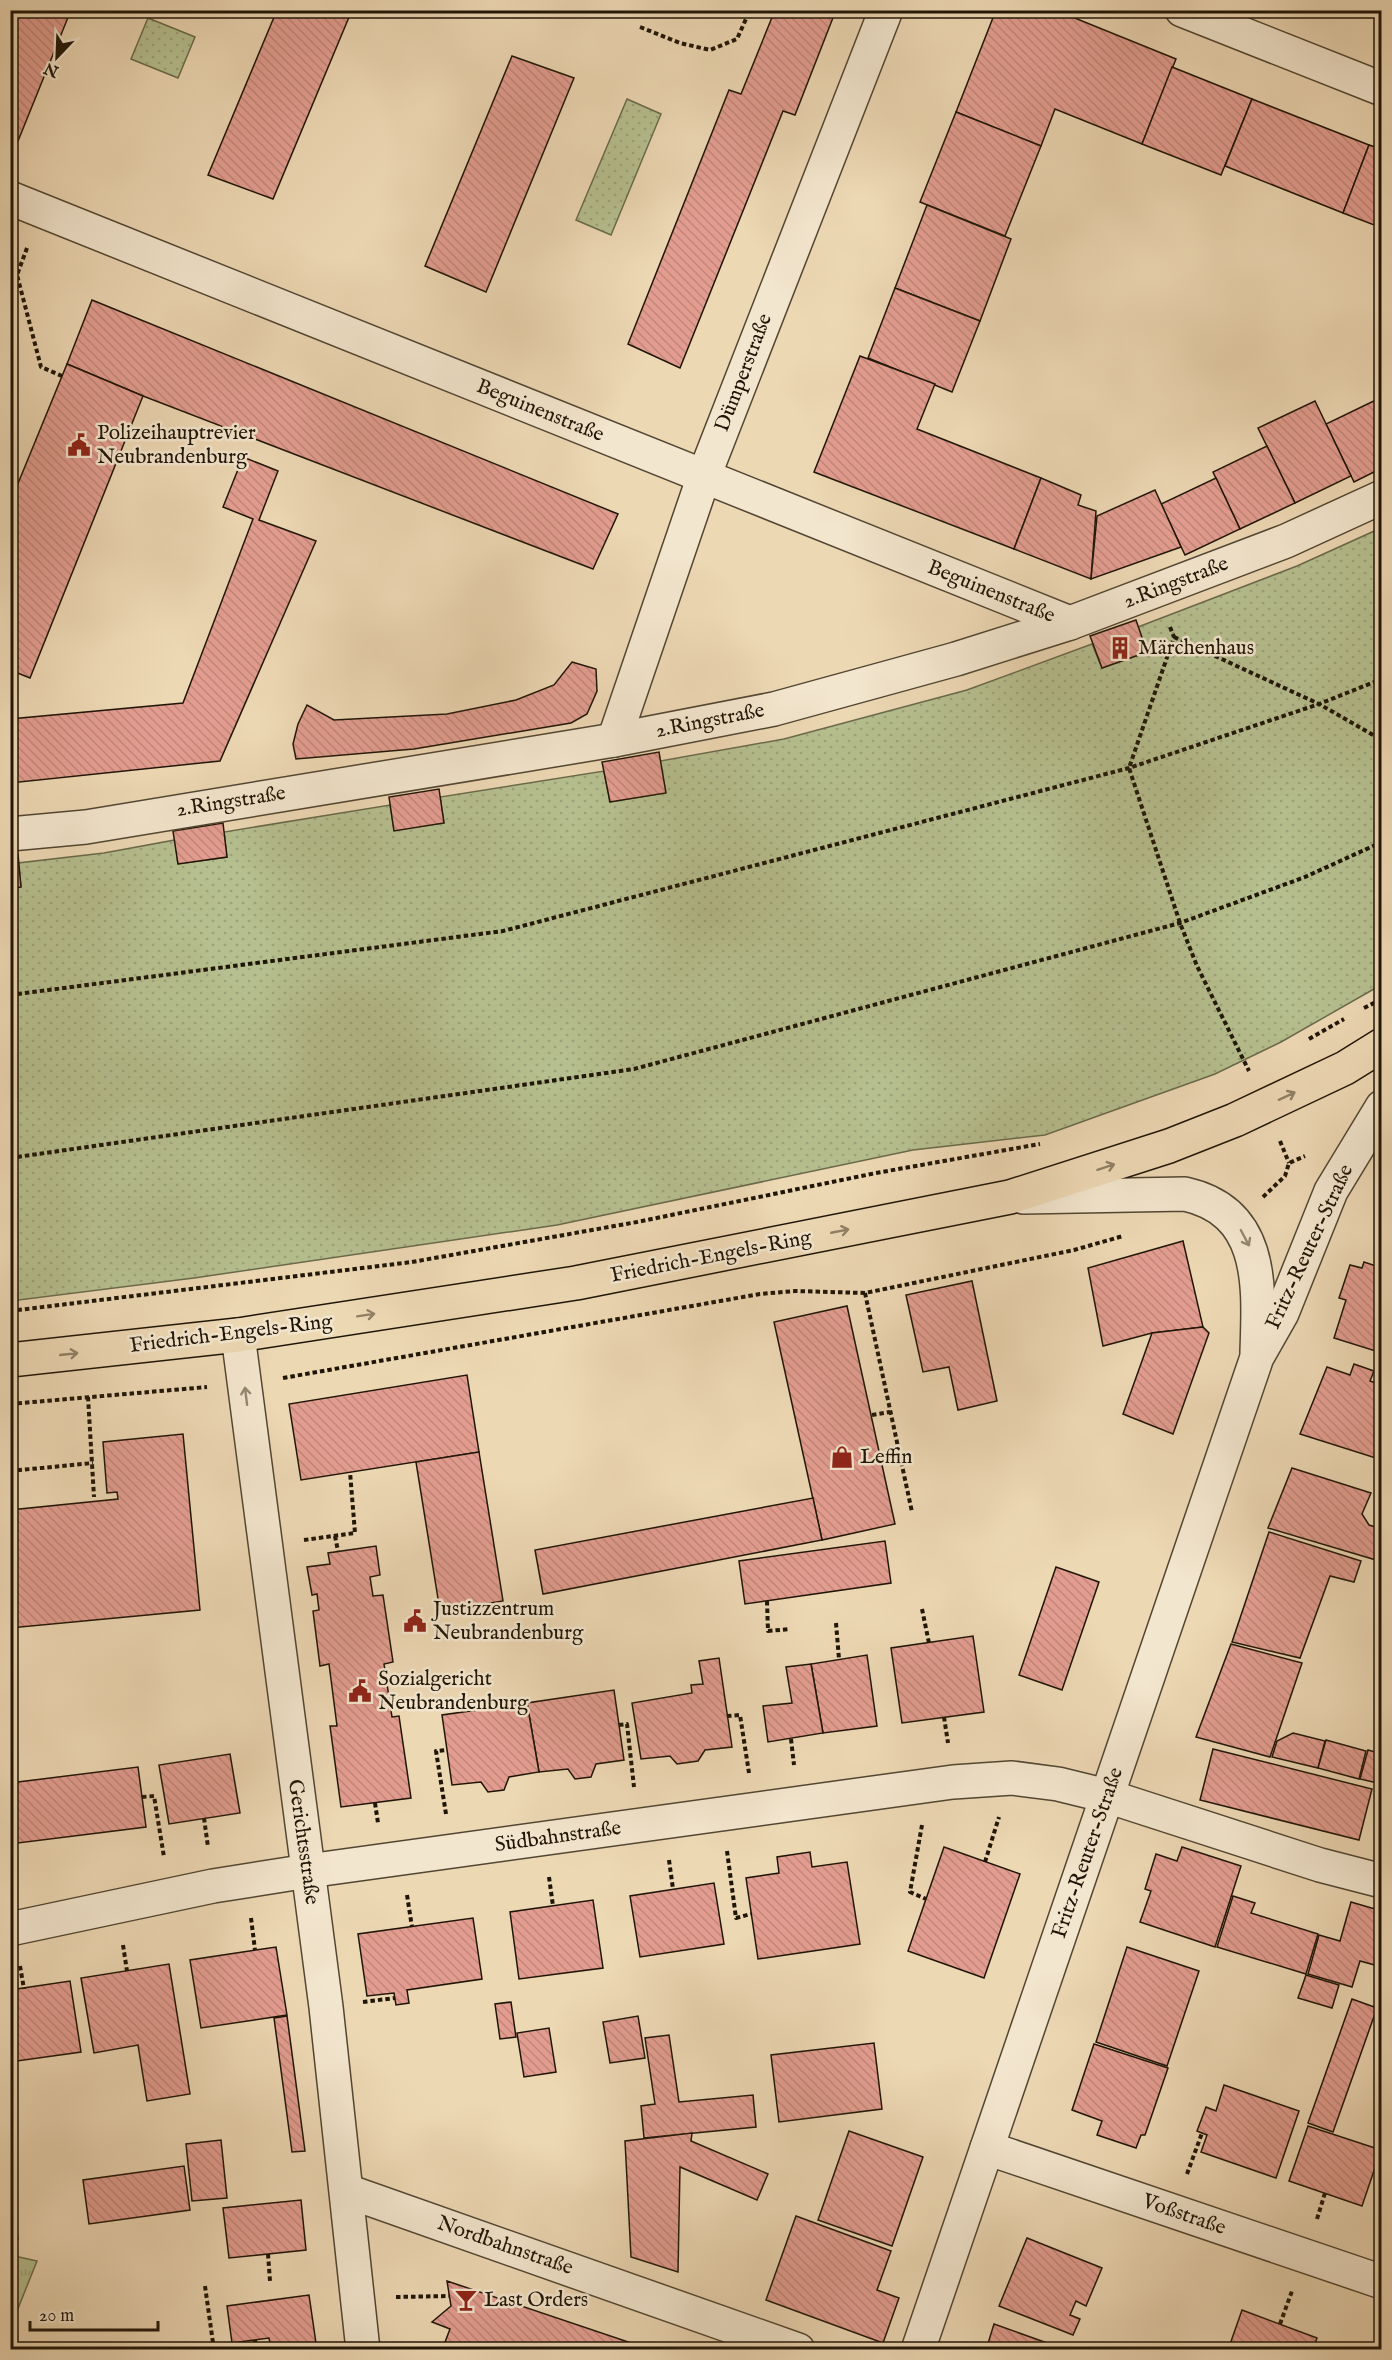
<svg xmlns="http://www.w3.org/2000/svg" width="1392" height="2360" font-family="'IM FELL English',serif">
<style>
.grass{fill:url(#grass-tufts);stroke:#6a6a4b;stroke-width:1.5}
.park{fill:url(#park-dots);stroke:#6a6a4b;stroke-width:1.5}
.building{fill:url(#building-back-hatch);stroke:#1f1507;stroke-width:1.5}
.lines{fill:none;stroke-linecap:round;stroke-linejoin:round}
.minor-casing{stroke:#524632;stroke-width:36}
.major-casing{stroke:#1f1507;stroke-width:36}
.path{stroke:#1f1507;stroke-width:4;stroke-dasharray:4.5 3;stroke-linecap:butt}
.minor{stroke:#f3e6ce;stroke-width:33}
.major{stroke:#edd8b4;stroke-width:33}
.oneway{stroke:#908066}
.oneway2{stroke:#948874}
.labels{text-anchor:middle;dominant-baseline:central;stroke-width:5;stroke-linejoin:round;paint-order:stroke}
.street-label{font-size:21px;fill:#1f1507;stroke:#f3e6ce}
.poi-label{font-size:21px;fill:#1f1507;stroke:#f3e6ce;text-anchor:start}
</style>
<defs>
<pattern id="grass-tufts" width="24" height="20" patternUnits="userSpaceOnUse" patternTransform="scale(1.5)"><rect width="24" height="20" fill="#b6bf8f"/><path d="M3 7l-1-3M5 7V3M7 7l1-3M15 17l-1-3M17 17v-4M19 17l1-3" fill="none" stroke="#9ca37a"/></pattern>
<pattern id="park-dots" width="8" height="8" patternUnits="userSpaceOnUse" patternTransform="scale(1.5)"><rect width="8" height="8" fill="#b6bf8f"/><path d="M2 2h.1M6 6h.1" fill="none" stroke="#9ca37a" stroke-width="1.8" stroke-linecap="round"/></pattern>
<pattern id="building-back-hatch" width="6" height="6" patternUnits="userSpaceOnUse" patternTransform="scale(1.5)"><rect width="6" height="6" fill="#e39d90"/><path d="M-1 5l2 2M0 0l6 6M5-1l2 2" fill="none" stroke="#c2867b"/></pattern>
</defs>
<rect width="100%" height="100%" fill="#edd8b4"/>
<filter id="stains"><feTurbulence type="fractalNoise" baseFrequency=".00333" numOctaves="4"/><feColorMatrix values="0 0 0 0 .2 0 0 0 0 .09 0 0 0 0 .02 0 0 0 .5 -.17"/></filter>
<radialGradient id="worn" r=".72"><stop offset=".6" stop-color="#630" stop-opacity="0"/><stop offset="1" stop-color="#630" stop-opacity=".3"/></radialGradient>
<path class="grass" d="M10,2255L37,2261L17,2311L11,2307Z"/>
<g class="park">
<path d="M148,18L195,37L178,78L131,59Z"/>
<path d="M627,99L661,114L611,235L576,220Z"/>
<path d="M1381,528V985L1281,1042L1215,1074L1045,1135L913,1150L557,1225L194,1278L11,1301L10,889L21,887L18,863L104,853L175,840L178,864L227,857L224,832L390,805L394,830L444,823L440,797L604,771L610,802L665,793L660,761L784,739L967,690L1092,644L1102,668L1147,652L1138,627L1297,566Z"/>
</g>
<g class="building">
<path d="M10,10H71L18,141L10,138Z"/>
<path d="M277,10H352L273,199L208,175Z"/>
<path d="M775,10H836L795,115L783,111L680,368L628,344L729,90L741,94Z"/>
<path d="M996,10H1055L1176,59L1142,144L1055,109L1041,146L956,112Z"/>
<path d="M512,56L574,78L486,292L425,266Z"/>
<path d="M1172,67L1252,99L1221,175L1142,144Z"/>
<path d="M1252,99L1369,145L1343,213L1225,166Z"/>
<path d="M956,112L1041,146L1005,236L920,202Z"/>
<path d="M1369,145L1382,149V228L1343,213Z"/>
<path d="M927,205L1011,239L980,321L895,288Z"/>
<path d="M895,288L980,321L952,392L868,358Z"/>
<path d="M92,300L618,514L593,569L143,396L67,364Z"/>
<path d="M860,356L935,384L917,429L1041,478L1014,549L814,472Z"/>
<path d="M67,364L143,396L30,678L10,670V503Z"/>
<path d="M1380,398L1382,468L1354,482L1326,424Z"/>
<path d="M1315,401L1351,476L1295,503L1258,428Z"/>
<path d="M1267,446L1295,503L1240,529L1213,472Z"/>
<path d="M243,457L278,471L259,520L316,541L220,761L10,783V719L183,703L253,519L223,507Z"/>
<path d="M1041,478L1081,495L1078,505L1096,511L1091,579L1014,549Z"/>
<path d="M1216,478L1240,529L1185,555L1161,504Z"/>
<path d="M1155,490L1181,547L1091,579L1097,516Z"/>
<path d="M1136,620L1147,652L1102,668L1090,636Z"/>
<path d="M572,662L596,669L597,691L587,714L571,723L414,749L296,759L293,744L298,724L307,705L334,720L447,714L516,700L554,685Z"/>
<path d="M659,752L666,793L610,802L602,762Z"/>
<path d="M439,789L444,823L394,831L389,797Z"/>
<path d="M223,823L227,857L178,864L173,831Z"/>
<path d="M18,854L21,887L10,889V855Z"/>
<path d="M1183,1241L1203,1327L1152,1333L1103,1346L1088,1268Z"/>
<path d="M1364,1262L1382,1268V1353L1334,1338L1346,1300L1339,1298L1350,1265L1362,1268Z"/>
<path d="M972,1281L997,1401L958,1410L949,1367L923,1372L906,1295Z"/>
<path d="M847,1306L895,1524L822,1540L774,1322Z"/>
<path d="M1203,1327L1209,1333L1173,1434L1123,1414L1152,1333Z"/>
<path d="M1354,1364L1374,1371L1370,1381L1382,1385V1460L1300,1434L1327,1367L1350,1375Z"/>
<path d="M467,1375L479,1452L301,1480L289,1404Z"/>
<path d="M183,1434L200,1610L10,1628V1510L118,1499L117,1492L107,1493L103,1442Z"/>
<path d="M479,1452L503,1601L440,1611L416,1462Z"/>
<path d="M1292,1468L1371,1493L1362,1514L1369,1525L1382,1529V1546L1376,1560L1268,1528Z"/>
<path d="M813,1498L822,1540L543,1594L535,1550Z"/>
<path d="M1269,1532L1361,1561L1354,1582L1330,1576L1300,1658L1232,1642Z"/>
<path d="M885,1541L891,1583L745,1604L739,1561Z"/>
<path d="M376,1546L380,1575L370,1577L373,1596L383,1595L393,1662L384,1664L392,1717L399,1716L411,1798L341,1807L330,1726H337L329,1664L320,1666L313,1611L319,1610L317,1594L312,1595L307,1567L330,1564L328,1553Z"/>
<path d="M1056,1567L1099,1582L1062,1690L1019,1675Z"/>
<path d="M973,1636L984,1712L902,1723L891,1648Z"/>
<path d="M1231,1644L1302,1663L1270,1757L1196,1737Z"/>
<path d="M867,1655L877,1726L823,1733L811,1664Z"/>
<path d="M719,1658L732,1747L705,1750L698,1761L677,1764L670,1756L641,1759L632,1703L692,1693L691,1685L703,1684L699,1661Z"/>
<path d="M811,1664L823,1733L768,1742L763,1706L792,1703L786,1667Z"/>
<path d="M614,1690L624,1760L596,1764L591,1777L575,1779L568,1769L539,1772L527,1703Z"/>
<path d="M527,1703L539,1772L509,1777L504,1790L488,1792L481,1782L452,1785L442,1715Z"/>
<path d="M1293,1733L1325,1741L1318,1768L1272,1757L1277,1741Z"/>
<path d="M1326,1740L1366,1751L1359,1779L1318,1768Z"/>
<path d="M1213,1749L1372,1789L1359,1840L1200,1800Z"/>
<path d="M1368,1750L1382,1754V1784L1360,1779Z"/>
<path d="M230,1754L240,1813L169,1824L159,1765Z"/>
<path d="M138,1767L146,1827L10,1844V1783Z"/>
<path d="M944,1847L1020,1874L984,1978L908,1951Z"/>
<path d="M1182,1847L1241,1866L1215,1947L1140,1922L1151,1891L1145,1889L1156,1854L1177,1861Z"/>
<path d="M810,1852L812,1867L847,1862L860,1944L758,1959L746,1878L779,1873L777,1857Z"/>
<path d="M714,1883L724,1944L640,1957L630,1896Z"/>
<path d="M1233,1896L1255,1903L1251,1913L1318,1934L1306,1974L1217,1947Z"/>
<path d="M593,1900L603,1968L519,1979L510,1912Z"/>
<path d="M1351,1902L1382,1911V1967L1360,1961L1352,1987L1308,1974L1319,1935L1340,1941Z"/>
<path d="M473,1918L482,1979L407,1990L409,2003L396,2005L394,1993L367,1996L358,1934Z"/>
<path d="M276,1947L287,2015L201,2028L190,1960Z"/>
<path d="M1127,1947L1199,1971L1167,2066L1096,2042Z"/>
<path d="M169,1964L190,2094L147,2101L138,2045L94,2053L81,1978Z"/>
<path d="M1306,1975L1339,1985L1332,2008L1298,1998Z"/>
<path d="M70,1981L81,2052L10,2062V1990Z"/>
<path d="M1352,1999L1377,2008L1333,2132L1308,2123Z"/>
<path d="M511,2002L516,2037L500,2039L495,2004Z"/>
<path d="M287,2016L305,2151L292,2152L274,2018Z"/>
<path d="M638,2016L645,2058L610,2063L603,2022Z"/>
<path d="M549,2028L556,2072L524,2077L517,2033Z"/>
<path d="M669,2035L679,2102L753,2095L756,2127L644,2138L641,2106L655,2104L645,2038Z"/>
<path d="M874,2043L882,2109L779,2122L771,2055Z"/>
<path d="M1094,2044L1168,2068L1145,2135H1141L1136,2148L1097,2135L1102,2121L1072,2110Z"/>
<path d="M1224,2085L1299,2111L1276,2178L1201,2152L1207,2135L1197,2131L1206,2107L1216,2111Z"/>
<path d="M1308,2126L1381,2150L1362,2206L1289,2181Z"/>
<path d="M849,2131L923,2157L892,2246L818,2220Z"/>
<path d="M692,2133L691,2141L768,2174L757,2200L680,2167L678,2272L631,2257L625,2141Z"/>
<path d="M221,2140L227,2198L192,2201L186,2144Z"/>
<path d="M184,2166L190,2210L89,2224L83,2180Z"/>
<path d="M10,2190L18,2239L10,2240Z"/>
<path d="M301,2200L306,2250L229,2258L223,2208Z"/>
<path d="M796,2216L891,2251L877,2290L899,2298L883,2343L766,2300Z"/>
<path d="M1027,2238L1102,2268L1086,2306L1076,2301L1070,2315L1080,2319L1073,2335L999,2306Z"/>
<path d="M447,2281L652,2350H442L450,2329L432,2322L451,2306Z"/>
<path d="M309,2295L317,2350H271L269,2338L232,2343L227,2306Z"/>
<path d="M1242,2310L1317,2338L1313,2350H1228Z"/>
<path d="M994,2324L1050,2344L1048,2350H986Z"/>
</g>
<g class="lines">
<g class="minor-casing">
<g id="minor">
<path d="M1182,10L1382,89"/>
<path d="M10,198L1070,623"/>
<path d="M614,740L704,476L886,10"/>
<path d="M10,834L86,827L614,740L774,709L956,659L1070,623L1286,541L1382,497"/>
<path d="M1023,1197L1185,1194C1265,1212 1259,1287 1257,1352"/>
<path d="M238,1335L326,2007L363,2350"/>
<path d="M10,1929L213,1886L308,1871L953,1782L1012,1778L1058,1784L1107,1796L1320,1865L1382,1881"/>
<path d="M987,2148L1382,2282"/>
<path d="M347,2191L798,2350"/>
<path d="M918,2350L1257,1357L1282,1313L1331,1191L1382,1107"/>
</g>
</g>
<g class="major-casing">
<path id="major" d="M10,1360L238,1335L576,1283L1010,1197L1169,1146L1235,1120L1345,1068L1382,1045"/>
</g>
<g class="path">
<path d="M640,27L680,43L710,50L737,39L750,10"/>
<path d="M27,248L17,275L41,367L62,376"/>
<path d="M1170,627L1174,637L1129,768L1180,923L1197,966L1249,1071"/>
<path d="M1174,637L1319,704L1382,740"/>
<path d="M10,995L503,931L1129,768L1319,704L1382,679"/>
<path d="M1364,1008L1382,999"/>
<path d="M1309,1039L1344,1019"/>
<path d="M1280,1141L1289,1163"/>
<path d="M10,1158L634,1069L1180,923L1305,877L1382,842"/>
<path d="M1263,1197L1285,1176L1289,1163L1305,1156"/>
<path d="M865,1293L912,1512"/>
<path d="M10,1311L412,1262L637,1222L876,1173L1040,1144"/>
<path d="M283,1378L760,1294L795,1291L865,1293L1074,1250L1123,1236"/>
<path d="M88,1397L94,1497"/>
<path d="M10,1404L207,1387"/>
<path d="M872,1415L890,1412"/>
<path d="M10,1471L93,1463"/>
<path d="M335,1536L338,1551"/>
<path d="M304,1540L355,1533L350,1472"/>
<path d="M767,1601L768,1631L790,1629"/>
<path d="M922,1609L929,1643"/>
<path d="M836,1623L839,1659"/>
<path d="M727,1716L740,1715L749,1773"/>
<path d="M944,1717L948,1743"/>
<path d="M619,1725L627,1724L634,1787"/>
<path d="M791,1739L794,1765"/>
<path d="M142,1797L154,1796L164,1857"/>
<path d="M375,1803L378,1823"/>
<path d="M446,1814L436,1751L447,1750"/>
<path d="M204,1818L208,1847"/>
<path d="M922,1825L910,1892L926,1899"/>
<path d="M727,1851L736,1918L751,1914"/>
<path d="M669,1860L673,1889"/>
<path d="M985,1862L999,1817"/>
<path d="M549,1877L553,1906"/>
<path d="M407,1895L412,1927"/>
<path d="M251,1918L255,1950"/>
<path d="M123,1945L127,1971"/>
<path d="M20,1966L24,1989"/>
<path d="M363,2002L395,1998"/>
<path d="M1187,2174L1202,2133"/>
<path d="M1317,2219L1325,2193"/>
<path d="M268,2254L270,2281"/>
<path d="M205,2286L214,2350"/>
<path d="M396,2297L449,2296"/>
<path d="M1280,2324L1292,2291"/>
<path d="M255,2340V2350"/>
</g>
<use href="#minor" class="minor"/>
<use href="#major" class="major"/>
</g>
<defs><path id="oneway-shaft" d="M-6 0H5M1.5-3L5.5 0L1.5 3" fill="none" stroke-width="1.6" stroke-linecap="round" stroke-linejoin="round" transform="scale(1.5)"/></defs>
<g class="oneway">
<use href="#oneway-shaft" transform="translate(1287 1096) rotate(-25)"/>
<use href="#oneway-shaft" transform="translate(1106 1167) rotate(-18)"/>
<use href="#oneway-shaft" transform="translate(840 1231) rotate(-11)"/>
<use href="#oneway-shaft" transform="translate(366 1315) rotate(-9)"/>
<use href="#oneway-shaft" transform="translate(69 1354) rotate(-6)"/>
</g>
<g class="oneway2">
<use href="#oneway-shaft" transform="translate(1245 1238) rotate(62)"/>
<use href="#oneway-shaft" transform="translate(246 1396) rotate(-97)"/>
</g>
<defs>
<g id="civic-bare" transform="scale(1.8)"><path d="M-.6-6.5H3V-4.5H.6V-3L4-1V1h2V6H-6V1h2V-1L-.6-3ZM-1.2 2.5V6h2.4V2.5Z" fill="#8f2418" stroke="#f3e6ce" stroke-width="2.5" paint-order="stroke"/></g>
<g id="building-bare" transform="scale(1.8)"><path d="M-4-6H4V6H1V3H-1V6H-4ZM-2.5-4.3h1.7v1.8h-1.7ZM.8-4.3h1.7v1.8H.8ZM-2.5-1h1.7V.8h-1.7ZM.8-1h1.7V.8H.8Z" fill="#8f2418" stroke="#f3e6ce" stroke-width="2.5" paint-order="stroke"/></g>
<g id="shop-bare" transform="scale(1.8)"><path d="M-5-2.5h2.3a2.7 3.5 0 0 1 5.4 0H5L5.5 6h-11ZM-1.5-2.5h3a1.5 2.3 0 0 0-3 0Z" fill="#8f2418" stroke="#f3e6ce" stroke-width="2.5" paint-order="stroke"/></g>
<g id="bar-bare" transform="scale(1.8)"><path d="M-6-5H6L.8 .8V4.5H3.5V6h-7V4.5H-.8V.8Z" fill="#8f2418" stroke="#f3e6ce" stroke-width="2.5" paint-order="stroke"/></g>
</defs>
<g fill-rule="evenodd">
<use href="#civic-bare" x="79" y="445"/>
<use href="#building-bare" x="1120" y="648"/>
<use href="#shop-bare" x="842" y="1457"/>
<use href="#civic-bare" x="415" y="1621"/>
<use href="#civic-bare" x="360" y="1691"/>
<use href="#bar-bare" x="466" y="2300"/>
</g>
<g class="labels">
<g class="street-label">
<text transform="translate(744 373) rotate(-69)">Dümperstraße</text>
<text transform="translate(540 411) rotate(22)">Beguinenstraße</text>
<text transform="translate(1176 583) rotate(-21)">2.Ringstraße</text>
<text transform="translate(991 592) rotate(22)">Beguinenstraße</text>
<text transform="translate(710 721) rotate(-11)">2.Ringstraße</text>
<text transform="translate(231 802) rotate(-9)">2.Ringstraße</text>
<text transform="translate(1310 1247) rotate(-65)">Fritz-Reuter-Straße</text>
<text transform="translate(711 1257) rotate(-11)">Friedrich-Engels-Ring</text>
<text transform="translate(231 1334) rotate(-7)">Friedrich-Engels-Ring</text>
<text transform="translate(558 1837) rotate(-8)">Südbahnstraße</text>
<text transform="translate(303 1842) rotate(82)">Gerichtsstraße</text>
<text transform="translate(1088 1853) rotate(-71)">Fritz-Reuter-Straße</text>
<text transform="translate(1184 2215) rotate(19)">Voßstraße</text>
<text transform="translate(505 2246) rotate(19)">Nordbahnstraße</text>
</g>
<g class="poi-label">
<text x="97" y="433">Polizeihauptrevier<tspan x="97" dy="24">Neubrandenburg</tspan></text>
<text x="1138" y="648">Märchenhaus</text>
<text x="860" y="1457">Leffin</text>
<text x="433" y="1609">Justizzentrum<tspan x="433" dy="24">Neubrandenburg</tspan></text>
<text x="378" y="1679">Sozialgericht<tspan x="378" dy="24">Neubrandenburg</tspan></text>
<text x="484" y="2300">Last Orders</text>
</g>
</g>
<rect width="1392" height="2360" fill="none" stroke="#edd8b4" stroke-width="36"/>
<rect x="12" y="12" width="1368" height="2336" fill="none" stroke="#1f1507" stroke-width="3"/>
<rect x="18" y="18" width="1356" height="2324" fill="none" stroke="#1f1507" stroke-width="1.5"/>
<g transform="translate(57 57) rotate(203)" stroke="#f3e6ce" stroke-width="4.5" paint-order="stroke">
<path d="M0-4.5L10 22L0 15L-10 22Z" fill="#1f1507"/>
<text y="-9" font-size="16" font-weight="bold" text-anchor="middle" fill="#1f1507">N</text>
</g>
<path d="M30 2321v9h128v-9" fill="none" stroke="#1f1507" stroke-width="3"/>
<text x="39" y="2321" font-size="18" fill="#1f1507" stroke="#f3e6ce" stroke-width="4.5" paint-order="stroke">20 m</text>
<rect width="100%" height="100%" filter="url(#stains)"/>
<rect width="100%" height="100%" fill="url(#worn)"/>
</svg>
